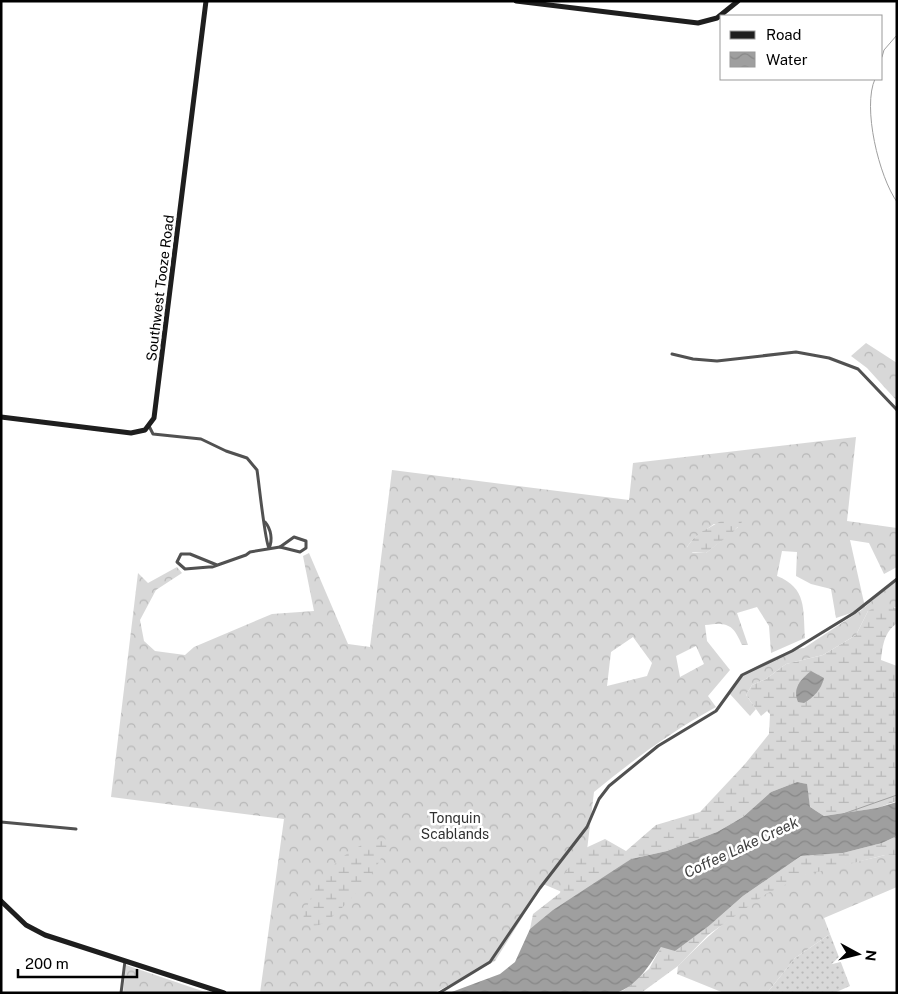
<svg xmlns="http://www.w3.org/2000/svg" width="898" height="994" font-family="'Public Sans',sans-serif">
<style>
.grass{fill:url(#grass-dots)}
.forest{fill:url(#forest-crowns);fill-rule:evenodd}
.wetland{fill:url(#wetland-marsh)}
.water{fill:url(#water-waves)}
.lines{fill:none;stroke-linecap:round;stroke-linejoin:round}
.stream{stroke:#9f9f9f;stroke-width:1}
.street{stroke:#515151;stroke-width:3}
.secondary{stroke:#1e1e1e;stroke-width:5}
.labels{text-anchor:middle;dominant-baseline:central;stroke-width:5;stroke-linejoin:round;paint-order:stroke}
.street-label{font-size:14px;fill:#000;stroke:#fff}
.park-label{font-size:14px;fill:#2f2f2f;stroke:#fff}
.water-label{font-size:15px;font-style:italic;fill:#404040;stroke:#fff}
</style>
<defs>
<pattern id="grass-dots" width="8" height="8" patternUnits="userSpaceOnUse" patternTransform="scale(1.25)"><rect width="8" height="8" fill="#d8d8d8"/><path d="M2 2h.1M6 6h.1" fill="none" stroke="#b8b8b8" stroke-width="1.8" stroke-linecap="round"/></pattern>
<pattern id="forest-crowns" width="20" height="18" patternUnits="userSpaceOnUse" patternTransform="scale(1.25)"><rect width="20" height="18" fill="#d8d8d8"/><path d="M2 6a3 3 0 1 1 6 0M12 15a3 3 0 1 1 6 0" fill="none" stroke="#b8b8b8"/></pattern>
<pattern id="wetland-marsh" width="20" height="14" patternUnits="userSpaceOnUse" patternTransform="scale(1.25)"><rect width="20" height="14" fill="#d8d8d8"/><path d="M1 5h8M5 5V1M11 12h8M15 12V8" fill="none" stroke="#b8b8b8"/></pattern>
<pattern id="water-waves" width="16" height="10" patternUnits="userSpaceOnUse" patternTransform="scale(1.25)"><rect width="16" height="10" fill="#9f9f9f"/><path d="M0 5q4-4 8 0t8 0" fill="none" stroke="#878787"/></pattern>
</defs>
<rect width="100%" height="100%" fill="#fff"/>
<path class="grass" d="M830,934L850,986L834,993H767L795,958Z"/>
<g class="forest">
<path d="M866,343L897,363V401L867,368L851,356Z"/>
<path d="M856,437L847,521L897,528V567L884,574L869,543L850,540L865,607L897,579V607L868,611L856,635L823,655L786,664L766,679L752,685L746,695L756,709L750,716L729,693C732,689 735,683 738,679C749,668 789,649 804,648L863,609L836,618L831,589L811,584L796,576L797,552L782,551L777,576C807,588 803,609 805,638L771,653L769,626L757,607L737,613L748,645H742C733,624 728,622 705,625L707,641L730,670L708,696L716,707C672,731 633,760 594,792L581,900L543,884L495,961L434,993H260L284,819L111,797L138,573L148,583L177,567L182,573L156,590L140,620L144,641L155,651L185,655L194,647L272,614L314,611L303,556L309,553L348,644L370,647L392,470L629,500L633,463ZM714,524L738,527L706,553H693L687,547L693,539ZM633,637L652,663L647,676L607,686L611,652ZM696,646L704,664L680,677L676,656Z"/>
<path d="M885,855H897V887L824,918L830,934L795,958L767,993H724L677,974L678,966C713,930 757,891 806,874C831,866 859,862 885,855Z"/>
<path d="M126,965L208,993H123Z"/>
</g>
<g class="wetland">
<path d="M732,515L742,517V522L732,533L706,553L688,552L687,547L693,539L703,531Z"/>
<path d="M883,603L895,608L897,607V623C884,633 883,644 881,660L897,666V801L877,808L824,816L810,807L806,784L797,782L771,792L743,817L717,832L667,851L631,859L530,929L533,914L560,893L563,877L579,851L605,839L626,851L656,825L700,812L745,764L769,734L770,714L767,711L761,716L746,695L752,685L766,679L786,664L823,655L856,635L868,611Z"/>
<path d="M897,836V855H885L805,875L766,894L708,935L678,966L641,993H616L624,990L649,969L661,947L710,925L743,896L801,856L843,853L882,843Z"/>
<path d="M384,838L388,842C387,860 337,920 319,925C314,926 309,925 304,923C302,912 307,907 311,898C326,868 350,844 384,838Z"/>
</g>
<g class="water">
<path d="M811,671L824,678C821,690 814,697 804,703L798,702C792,688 801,679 811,671Z"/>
<path d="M797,782L807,784L810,807L824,816L877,808L897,802V836L882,843L843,853L801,856L743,896L710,925L675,951L661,947C650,965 637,986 616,993H449L500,974L515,962L530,929L553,910L631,859L667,851L717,832L743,817L771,792Z"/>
</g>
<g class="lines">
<g class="stream">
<path d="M882,57L884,50L897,35"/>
<path d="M875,79C862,107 879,177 897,202"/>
<path d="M843,814L897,795"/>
</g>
<g class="street">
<path d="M672,354L693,359L717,361L796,352L829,358L858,369L897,410"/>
<path d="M149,426L153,434L201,439L226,451L247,458L257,470C259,483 265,542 269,548"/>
<path d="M265,522C271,529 273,540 269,548"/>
<path d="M294,537L306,541V548L300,552L280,547Z"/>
<path d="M217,565L190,554H181L177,562L185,569L209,567H212L246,555L250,552L280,547"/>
<path d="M1,822L76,829"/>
<path d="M121,993L125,961"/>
<path d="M439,993L490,962L540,888L587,827L599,799L609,786L658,746L716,711L742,675L792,651L854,613L897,579"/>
</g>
<g class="secondary">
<path d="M516,1L698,23L717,18L738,1"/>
<path d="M1,417L131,433L145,430L154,418L206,1"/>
<path d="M1,901L26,925L45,935L224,993"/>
</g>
</g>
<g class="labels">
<g class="street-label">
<text transform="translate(160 288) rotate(-83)">Southwest Tooze Road</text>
</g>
<g class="park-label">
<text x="455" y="818">Tonquin<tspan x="455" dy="16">Scablands</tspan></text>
</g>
<g class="water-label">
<text transform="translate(741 847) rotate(-25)">Coffee Lake Creek</text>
</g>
</g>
<rect width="898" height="994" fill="none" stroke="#000000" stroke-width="5"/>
<rect x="720" y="15" width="162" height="65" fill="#ffffff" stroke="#999999"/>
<rect x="730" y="31" width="25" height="8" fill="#1e1e1e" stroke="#999999"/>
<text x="766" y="40" font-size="15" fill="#000000">Road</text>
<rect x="730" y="52" width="25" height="15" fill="url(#water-waves)" stroke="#999999"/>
<text x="766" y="65" font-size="15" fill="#000000">Water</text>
<g transform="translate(858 954) rotate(97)" stroke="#ffffff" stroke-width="4" paint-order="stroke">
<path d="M0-4L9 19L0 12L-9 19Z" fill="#000000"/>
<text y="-8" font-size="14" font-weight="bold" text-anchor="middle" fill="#000000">N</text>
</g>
<path d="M18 969v8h119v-8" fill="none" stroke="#000000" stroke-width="2.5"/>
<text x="25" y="969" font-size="15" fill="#000000" stroke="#ffffff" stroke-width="4" paint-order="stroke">200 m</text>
</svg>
